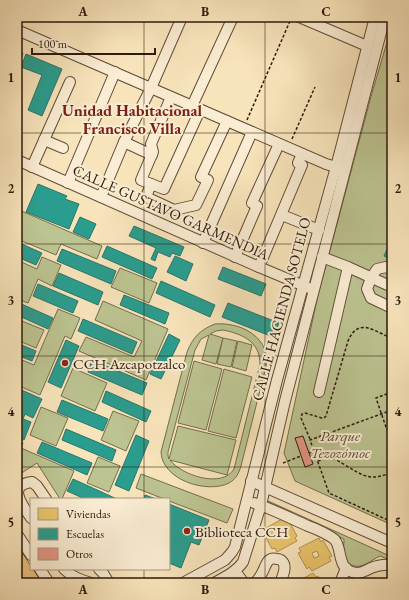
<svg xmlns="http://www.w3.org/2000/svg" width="409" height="600" font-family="'EB Garamond',serif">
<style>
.green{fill:#bcc491;stroke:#746e4f;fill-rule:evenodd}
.homes{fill:#e9c46a;stroke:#b1914e;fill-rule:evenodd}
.schools{fill:#2a9d8f;stroke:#2b7568}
.building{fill:#e49784;stroke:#2d190d}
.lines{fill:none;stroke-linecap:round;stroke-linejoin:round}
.minor-casing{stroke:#604c38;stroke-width:12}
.major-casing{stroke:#2d190d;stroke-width:14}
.path{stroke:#2d190d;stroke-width:1.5;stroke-dasharray:3 2;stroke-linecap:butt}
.minor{stroke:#faedd3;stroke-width:10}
.major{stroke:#ecc27e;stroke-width:13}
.grid{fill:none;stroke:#2d190d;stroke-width:1;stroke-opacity:0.55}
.poi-dot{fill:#8f2418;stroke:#faedd3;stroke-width:1.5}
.labels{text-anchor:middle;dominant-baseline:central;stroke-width:4;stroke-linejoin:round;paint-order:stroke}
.street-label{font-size:15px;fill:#2d190d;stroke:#faedd3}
.poi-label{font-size:15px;fill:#2d190d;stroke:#faedd3;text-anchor:start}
.park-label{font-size:15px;font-style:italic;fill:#584c35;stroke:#faedd3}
.neighbourhood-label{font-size:16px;font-weight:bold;fill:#7a1f14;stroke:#faedd3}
.neatline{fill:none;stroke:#2d190d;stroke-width:1.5}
.grid-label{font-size:13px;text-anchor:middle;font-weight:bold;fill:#2d190d}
</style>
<rect width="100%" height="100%" fill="#f8e4bb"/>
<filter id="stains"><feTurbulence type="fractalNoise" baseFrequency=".005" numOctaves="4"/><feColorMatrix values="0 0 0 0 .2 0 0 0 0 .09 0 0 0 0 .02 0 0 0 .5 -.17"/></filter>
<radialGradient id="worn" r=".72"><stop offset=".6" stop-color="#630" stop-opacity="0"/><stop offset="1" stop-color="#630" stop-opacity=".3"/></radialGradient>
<g class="green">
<path d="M392,25V525L295,481L284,453L318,295L372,93Z"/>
<path d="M17,209L102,246L97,259L61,244L56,255L17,239Z"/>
<path d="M42,257L61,265L52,286L38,279L28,303L17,299V290L21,281L17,280V260L37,269Z"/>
<path d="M120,268L157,283L149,303L111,287Z"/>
<path d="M103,301L168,329L146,380L79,351L86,337L134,357L142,341L95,320Z"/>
<path d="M58,309L80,318L71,339L65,336L40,395L17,385V358L34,365Z"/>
<path d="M17,319L44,330L36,348L17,340Z"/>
<path d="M215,324C239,322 267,335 267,362L241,466C239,473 236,479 229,483C207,494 162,480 161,452L187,352C193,337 200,330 215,324ZM223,330C243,334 260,342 260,364L234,469C222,489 181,475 170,460L227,475L236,440L178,426L169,459L168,456V452L195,350L201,339L209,335L202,360L216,364L223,338L210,334L216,331Z"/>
<path d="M223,338L237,341L231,367L217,364Z"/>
<path d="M238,341L252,345L246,371L232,367Z"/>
<path d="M194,361L222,369L206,430L178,423Z"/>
<path d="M73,368L107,383L95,411L61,396Z"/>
<path d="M224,369L252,377L236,438L208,431Z"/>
<path d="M41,407L68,418L56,446L30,435Z"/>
<path d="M113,411L139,421L126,451L101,440Z"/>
<path d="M17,440L23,443L21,448L74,471L62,499H60L37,463L17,476Z"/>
<path d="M98,457L120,466L109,492L87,483Z"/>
<path d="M141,474L233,509L227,523L169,501V499H164L136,488Z"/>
<path d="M266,500L392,557V561L380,556C375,558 371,562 366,564C357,569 347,566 344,555C343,550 344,544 344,539L266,504Z"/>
</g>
<g class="homes">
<path d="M284,518L286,522L289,521L297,536L295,538L297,541L277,552L275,548L272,549L264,534L266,533L264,529ZM282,531L285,536L280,539L277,534Z"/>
<path d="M319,538L321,542L323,540L332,556L329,557L331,561L312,571L309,567L307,569L298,553L301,552L299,548ZM317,551L319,556L314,558L312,553Z"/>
<path d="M313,573L316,577L318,576L322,583H295Z"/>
</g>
<g class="schools">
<path d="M17,50L23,53L18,65L17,64Z"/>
<path d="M26,54L62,69L42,116L28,110L42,75L21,67Z"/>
<path d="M38,184L67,196L65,199L79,204L69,229L26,212Z"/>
<path d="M80,217L96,224L89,239L73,232Z"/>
<path d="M134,226L184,247L180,256L172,253L170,257L158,252L155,261L151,259L156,248L129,236Z"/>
<path d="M392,238V259L384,256Z"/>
<path d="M17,242L42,253L36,265L17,257Z"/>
<path d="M107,246L157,268L152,279L102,257Z"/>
<path d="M62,249L116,271L111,284L57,261Z"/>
<path d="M175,256L193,264L186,281L167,272Z"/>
<path d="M223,267L266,284L261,296L218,279Z"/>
<path d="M59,273L103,292L98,305L53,286Z"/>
<path d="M161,281L215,305L210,317L156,293Z"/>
<path d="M38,284L78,301L73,313L33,296Z"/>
<path d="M124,295L169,313L165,324L120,305Z"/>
<path d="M17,302L53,318L48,329L17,315Z"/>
<path d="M228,303L279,323L273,337L222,317Z"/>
<path d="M83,319L137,342L132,354L78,331Z"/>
<path d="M169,334L180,340L161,379L150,374Z"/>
<path d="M66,340L79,346L61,388L48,382Z"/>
<path d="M17,343L36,351L32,361L17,355Z"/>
<path d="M92,360L147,383L142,395L88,372Z"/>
<path d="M17,388L42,399L33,418L25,414L23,419L31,422L24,440L17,437V416L19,411H17Z"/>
<path d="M106,391L151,411L146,422L102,402Z"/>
<path d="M62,400L108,419L103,431L57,412Z"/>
<path d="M66,429L116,450L112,461L62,440Z"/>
<path d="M136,435L149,441L129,491L115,485Z"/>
<path d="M42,442L92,463L87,475L37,453Z"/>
<path d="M73,479L117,499H85L67,491Z"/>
<path d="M145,495L156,499H144Z"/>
<path d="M169,504L209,520L199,545L191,542L181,568L169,563Z"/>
</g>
<path class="building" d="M303,436L313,464L305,467L295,438Z"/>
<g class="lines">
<g class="minor-casing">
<g id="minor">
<path d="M299,17L367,46"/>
<path d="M17,30L326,164L342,169"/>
<path d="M192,106L233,17"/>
<path d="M44,140L63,148"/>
<path d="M124,142L152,155"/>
<path d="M17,160L259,267L309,288"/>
<path d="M32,167L70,82"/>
<path d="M68,183L115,72"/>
<path d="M151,184L141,180L153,152L151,144L171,97"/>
<path d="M101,197L124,142L151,88L182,17"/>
<path d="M174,210L146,197L151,184L164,189L200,110"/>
<path d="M174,210L196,205L208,180L201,177L227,121"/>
<path d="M282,215L319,230"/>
<path d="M203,243L252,132"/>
<path d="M235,257L257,206L252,203L279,144"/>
<path d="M322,257L348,267L392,287"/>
<path d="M259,267L302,165L298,163L302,154"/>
<path d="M392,270L386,267L377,269L371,278L367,289L371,298L392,308"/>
<path d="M319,392L348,267"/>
<path d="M251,481L392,543"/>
<path d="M254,503C272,509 290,518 308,526C314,528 330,535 335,540C343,550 336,571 357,573C362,573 367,570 371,568C378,565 384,564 392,565"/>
<path d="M31,518C23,506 6,485 32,482L37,486L46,499"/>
<path d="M17,534L31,555"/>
<path d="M40,569L49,583"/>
<path d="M64,569C72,577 81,580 91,583"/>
<path d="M99,569L103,573L109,583"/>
<path d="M235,571L244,583"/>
<path d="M183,583L225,560L232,552L235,547L277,380L336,167L375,17"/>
<path d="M214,583C225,577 236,572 243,562L261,505L285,401L385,17"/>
<path d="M255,583C258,580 260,577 262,573C266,566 267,556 277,559C278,559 281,560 282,561C288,567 282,577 280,583"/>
<path d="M340,583L346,568"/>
</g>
</g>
<g class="major-casing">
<path id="major" d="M17,557L34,583"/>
</g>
<g class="path">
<path d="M247,120L290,21"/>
<path d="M292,139L315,87"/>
<path d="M392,392L376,398L387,430L392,428"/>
<path d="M392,410L310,440L329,493L392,522"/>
<path d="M310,439L301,418L302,414L305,413L322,418H324L326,416L348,341C359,316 374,332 392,338"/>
<path d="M309,453L314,451"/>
<path d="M318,461C322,460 326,458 330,458C336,459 340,462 345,465C364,476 370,482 392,472"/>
<path d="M283,463L301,456"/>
</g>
<use href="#minor" class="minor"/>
<use href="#major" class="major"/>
</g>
<path class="grid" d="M144,17V499M265,17V583M17,133H392M17,244H392M17,356H392M17,467H392M144,569V583"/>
<g class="poi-dot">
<circle cx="65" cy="363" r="4"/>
<circle cx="187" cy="531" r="4"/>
</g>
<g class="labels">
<g class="street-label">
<text transform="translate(171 212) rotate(24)">CALLE GUSTAVO GARMENDIA</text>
<text transform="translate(281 309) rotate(-75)">CALLE HACIENDA SOTELO</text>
</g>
<g class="poi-label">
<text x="73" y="363">CCH Azcapotzalco</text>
<text x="195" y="531">Biblioteca CCH</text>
</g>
<g class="park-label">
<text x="340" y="435">Parque<tspan x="340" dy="17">Tezozómoc</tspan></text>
</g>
<g class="neighbourhood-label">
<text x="132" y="110">Unidad Habitacional<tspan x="132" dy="18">Francisco Villa</tspan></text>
</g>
</g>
<rect width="409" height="600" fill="none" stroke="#f8e4bb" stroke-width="44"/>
<rect x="30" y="498" width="140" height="72" fill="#faedd3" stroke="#a89884"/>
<rect x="38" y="508" width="20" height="12" fill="#e9c46a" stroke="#a89884"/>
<text x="66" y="518" font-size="12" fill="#2d190d">Viviendas</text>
<rect x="38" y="528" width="20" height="12" fill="#2a9d8f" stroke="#a89884"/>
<text x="66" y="538" font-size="12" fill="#2d190d">Escuelas</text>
<rect x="38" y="548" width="20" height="12" fill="#e49784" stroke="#a89884"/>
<text x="66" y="558" font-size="12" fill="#2d190d">Otros</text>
<path d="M32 48v6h123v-6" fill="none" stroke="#2d190d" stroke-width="2"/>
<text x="38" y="48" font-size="12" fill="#2d190d" stroke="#faedd3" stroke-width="3" paint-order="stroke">100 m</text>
<rect x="22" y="22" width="365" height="556" class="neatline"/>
<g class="grid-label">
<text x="83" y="16">A</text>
<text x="205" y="16">B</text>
<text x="326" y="16">C</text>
<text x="11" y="82">1</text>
<text x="398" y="82">1</text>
<text x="11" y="193">2</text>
<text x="398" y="193">2</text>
<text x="11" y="305">3</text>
<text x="398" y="305">3</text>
<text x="11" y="416">4</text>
<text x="398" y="416">4</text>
<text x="11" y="527">5</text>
<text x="398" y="527">5</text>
<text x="83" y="594">A</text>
<text x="205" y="594">B</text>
<text x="326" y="594">C</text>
</g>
<rect width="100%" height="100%" filter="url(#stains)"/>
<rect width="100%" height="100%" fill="url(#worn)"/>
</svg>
